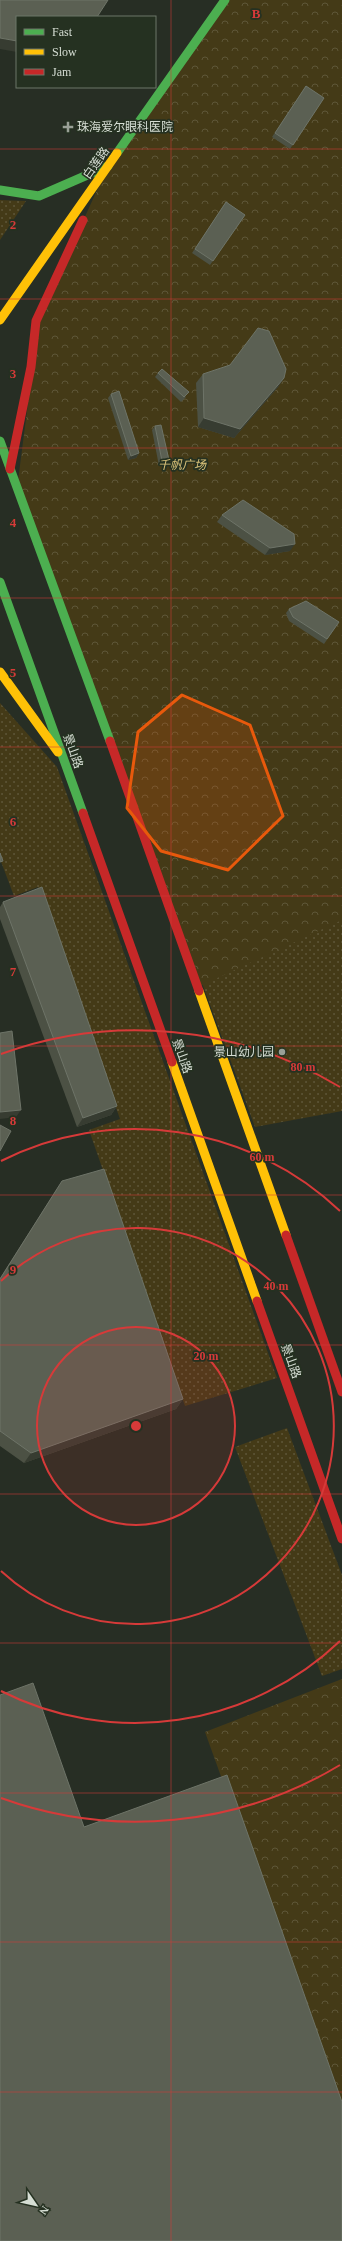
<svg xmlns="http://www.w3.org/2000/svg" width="342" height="2241" font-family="'Times New Roman','Noto Sans SC',serif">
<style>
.grass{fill:url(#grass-dots)}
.park{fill:url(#park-crowns)}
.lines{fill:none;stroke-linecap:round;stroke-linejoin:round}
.fast{stroke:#4caf50;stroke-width:9}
.slow{stroke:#ffc107;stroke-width:9}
.jam{stroke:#c62828;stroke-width:9}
.wall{fill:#4c5144}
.shaded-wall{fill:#373c31}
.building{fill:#5b6053;stroke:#6e7468}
.marked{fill:#e8590c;fill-opacity:0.2;stroke:#e8590c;stroke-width:3;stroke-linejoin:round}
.grid{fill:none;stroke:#d63a39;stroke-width:1;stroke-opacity:0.55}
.ring{fill:none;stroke:#d63a39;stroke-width:2}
.poi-dot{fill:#99a096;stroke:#253121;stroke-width:1.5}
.labels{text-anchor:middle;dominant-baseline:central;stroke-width:3.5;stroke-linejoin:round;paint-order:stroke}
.poi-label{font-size:12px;fill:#d6ded4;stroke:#253121;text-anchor:start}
.street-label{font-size:12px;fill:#d6ded4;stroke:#253121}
.park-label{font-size:12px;font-style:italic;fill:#dbc379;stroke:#253121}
.grid-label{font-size:13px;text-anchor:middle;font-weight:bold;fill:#d63a39;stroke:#253121;stroke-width:3.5;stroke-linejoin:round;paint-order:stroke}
.centre{fill:#d63a39;stroke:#253121;stroke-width:2}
.ring-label{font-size:12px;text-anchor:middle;font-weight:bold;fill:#d63a39;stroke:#253121;stroke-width:3.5;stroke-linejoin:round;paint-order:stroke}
</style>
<defs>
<pattern id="grass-dots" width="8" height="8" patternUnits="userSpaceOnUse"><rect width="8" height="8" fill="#443a17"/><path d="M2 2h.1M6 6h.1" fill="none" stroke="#5e5638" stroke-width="1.8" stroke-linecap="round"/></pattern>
<pattern id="park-crowns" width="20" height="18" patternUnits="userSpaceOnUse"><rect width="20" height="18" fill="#443a17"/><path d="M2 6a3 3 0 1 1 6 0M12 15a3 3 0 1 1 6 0" fill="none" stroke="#5e5638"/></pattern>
</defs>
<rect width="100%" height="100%" fill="#272e24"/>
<g class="grass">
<path d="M0,200L26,201L0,240Z"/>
<path d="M0,703L57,767L277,1378L185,1406L89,1130L120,1119L38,887L14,896L0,859Z"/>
<path d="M342,904V1111L255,1127L177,915Z"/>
<path d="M287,1428L342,1575V1669L322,1676L235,1447Z"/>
</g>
<g class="park">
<path d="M225,0H342V920L198,987L18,481L39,318L108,166Z"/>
<path d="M342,1679V2112L205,1732Z"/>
</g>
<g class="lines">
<g class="fast">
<path d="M117,153L225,0"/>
<path d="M0,190L39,196L108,166"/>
<path d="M0,441L110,741"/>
<path d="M0,582L83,813"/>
</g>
<g class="slow">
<path d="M0,320L117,153"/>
<path d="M0,672L58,752"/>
<path d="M199,991L286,1235"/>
<path d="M172,1062L257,1301"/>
</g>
<g class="jam">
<path d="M10,469L31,367L36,321L83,220"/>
<path d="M110,741L199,991"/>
<path d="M83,813L172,1062"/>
<path d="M286,1235L342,1392"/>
<path d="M257,1301L342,1539"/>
</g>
</g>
<g class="wall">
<path d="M306,86L324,98L290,149L272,137Z"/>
<path d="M226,202L245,215L210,265L192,253Z"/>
<path d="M158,373L186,397L181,402L155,377Z"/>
<path d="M203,374L284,378L278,387L234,438L198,427L196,383Z"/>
<path d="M111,394L139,453L136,458L128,460L108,398Z"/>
<path d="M155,426L169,460L166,464L159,466L152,430Z"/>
<path d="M222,515L290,551L265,555L217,522Z"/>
<path d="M289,609L339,622L324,644L289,621L286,613Z"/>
<path d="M3,902L117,1106L111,1115L77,1127L0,919V907Z"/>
<path d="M62,1181L183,1399L176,1409L24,1463L0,1446V1278Z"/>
</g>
<g class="shaded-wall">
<path d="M0,38L17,41V52L0,49Z"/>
<path d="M284,378L278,387L234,438L198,427L204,418Z"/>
<path d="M139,453L136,458L128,460L131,456Z"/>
<path d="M169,460L166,464L159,466L162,461Z"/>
<path d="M295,544L290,551L265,555L270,548Z"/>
<path d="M117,1106L111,1115L77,1127L83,1118Z"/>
<path d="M21,1110L16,1117L0,1119V1112Z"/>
<path d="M183,1399L176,1409L24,1463L31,1453Z"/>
</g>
<g class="building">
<path d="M0,0H108L97,17H17V41L0,38Z"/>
<path d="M306,86L324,98L293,145L275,133Z"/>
<path d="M226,202L245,215L213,261L195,249Z"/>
<path d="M258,328L269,331L286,369L284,378L240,429L204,418L203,374L230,365Z"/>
<path d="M162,369L189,392L184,397L158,373Z"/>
<path d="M119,391L139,453L131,456L111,394Z"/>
<path d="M161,425L169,460L162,461L155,426Z"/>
<path d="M243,500L294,534L295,544L270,548L222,515Z"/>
<path d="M306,601L339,622L327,639L293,617L289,609Z"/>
<path d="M0,853L3,861L0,862Z"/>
<path d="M42,887L117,1106L83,1118L3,902Z"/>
<path d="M12,1031L21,1110L0,1112V1033Z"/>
<path d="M0,1125L11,1131L0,1151Z"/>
<path d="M104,1169L183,1399L31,1453L0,1431V1279L62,1181Z"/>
<path d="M33,1683L84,1827L227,1775L342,2102V2241H0V1695Z"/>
</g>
<path class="marked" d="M182,695L250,725L283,816L228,870L161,851L127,808L138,732Z"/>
<path class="grid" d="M171,0V2241M0,149H342M0,299H342M0,448H342M0,598H342M0,747H342M0,896H342M0,1046H342M0,1195H342M0,1345H342M0,1494H342M0,1643H342M0,1793H342M0,1942H342M0,2092H342"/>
<circle cx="136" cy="1426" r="99" fill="#d63a39" fill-opacity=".12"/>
<g class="ring">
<circle cx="136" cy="1426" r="99"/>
<path d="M1 1281A198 198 0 1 1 1 1571"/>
<path d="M340 1641A297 297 0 0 1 1 1691M1 1161A297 297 0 0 1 340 1211"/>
<path d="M340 1765A396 396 0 0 1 1 1798M1 1054A396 396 0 0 1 340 1087"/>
</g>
<g class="poi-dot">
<path d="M66 121h4v4h4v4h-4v4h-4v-4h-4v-4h4z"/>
<circle cx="282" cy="1052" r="4"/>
</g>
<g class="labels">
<g class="poi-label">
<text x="77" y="127">珠海爱尔眼科医院</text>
<text x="274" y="1052" text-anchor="end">景山幼儿园</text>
</g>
<g class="street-label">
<text transform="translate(96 163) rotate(-55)">白莲路</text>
<text transform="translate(73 751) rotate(70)">景山路</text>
<text transform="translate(182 1056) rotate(70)">景山路</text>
<text transform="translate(291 1361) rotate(70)">景山路</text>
</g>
<g class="park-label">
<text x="182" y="465">千帆广场</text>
</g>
</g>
<g class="grid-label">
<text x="256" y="18">B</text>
<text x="13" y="229">2</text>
<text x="13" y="378">3</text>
<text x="13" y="527">4</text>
<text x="13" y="677">5</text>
<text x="13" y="826">6</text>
<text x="13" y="976">7</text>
<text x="13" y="1125">8</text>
<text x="13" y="1274">9</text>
</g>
<circle cx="136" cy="1426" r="6" class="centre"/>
<g class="ring-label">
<text x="303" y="1071">80 m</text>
<text x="262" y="1161">60 m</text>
<text x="276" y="1290">40 m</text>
<text x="206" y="1360">20 m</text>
</g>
<rect x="16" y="16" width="140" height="72" fill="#253121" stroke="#6c7669"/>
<rect x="24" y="29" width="20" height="6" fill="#4caf50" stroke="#6c7669"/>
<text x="52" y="36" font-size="12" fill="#d6ded4">Fast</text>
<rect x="24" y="49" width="20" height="6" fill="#ffc107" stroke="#6c7669"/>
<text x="52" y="56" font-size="12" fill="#d6ded4">Slow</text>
<rect x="24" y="69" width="20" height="6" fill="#c62828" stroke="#6c7669"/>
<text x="52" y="76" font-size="12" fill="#d6ded4">Jam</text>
<g transform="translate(36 2205) rotate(124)" stroke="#253121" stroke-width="3" paint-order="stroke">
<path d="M0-3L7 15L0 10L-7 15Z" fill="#d6ded4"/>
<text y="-6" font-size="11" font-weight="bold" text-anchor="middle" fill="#d6ded4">N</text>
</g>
</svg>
